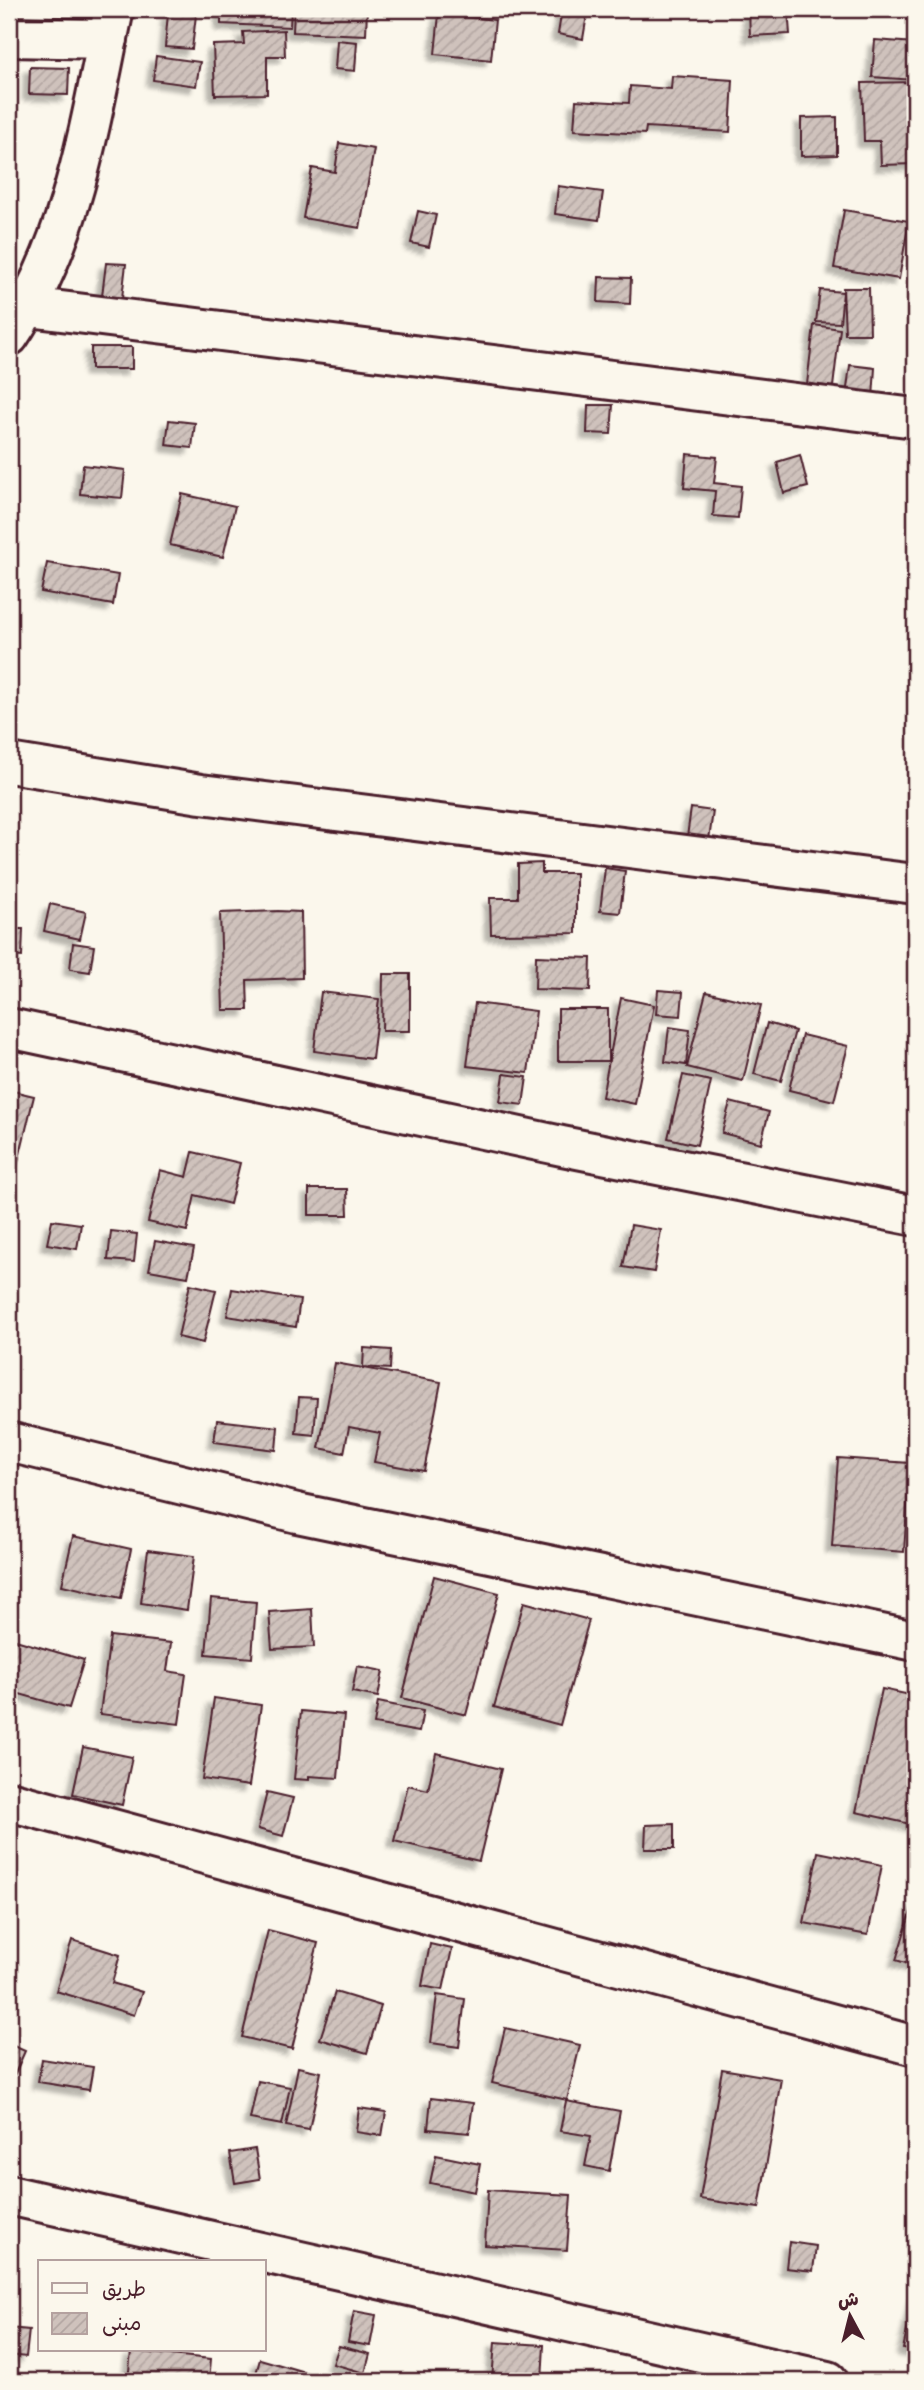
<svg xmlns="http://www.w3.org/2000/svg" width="924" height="2390" font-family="Kalam,'Playpen Sans Arabic',sans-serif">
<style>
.building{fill:url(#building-hatch);stroke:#4a1f2b;stroke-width:2;filter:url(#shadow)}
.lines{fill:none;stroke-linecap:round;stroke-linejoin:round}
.minor-casing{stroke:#4a1f2b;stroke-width:44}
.minor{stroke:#fbf7ec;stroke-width:38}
</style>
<defs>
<pattern id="building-hatch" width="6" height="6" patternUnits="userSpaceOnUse" patternTransform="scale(1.75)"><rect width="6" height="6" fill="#cfc2bc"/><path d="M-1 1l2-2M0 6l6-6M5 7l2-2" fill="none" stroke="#b3a6a2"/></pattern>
<filter id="shadow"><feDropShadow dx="-6" dy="6" stdDeviation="2" flood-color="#0004"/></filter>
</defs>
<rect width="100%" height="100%" fill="#fbf7ec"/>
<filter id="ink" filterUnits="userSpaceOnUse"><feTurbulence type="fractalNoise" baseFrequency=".0143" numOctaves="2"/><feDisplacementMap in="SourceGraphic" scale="14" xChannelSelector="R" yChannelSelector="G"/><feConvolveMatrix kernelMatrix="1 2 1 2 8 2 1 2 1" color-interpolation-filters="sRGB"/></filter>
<g filter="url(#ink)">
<g class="building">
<path d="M76,9H116L115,20L76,19Z"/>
<path d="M221,9H291L290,27L221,24Z"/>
<path d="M294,9H367L366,35L293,32Z"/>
<path d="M562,9H588L583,39L558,34Z"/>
<path d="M749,9H788L790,34L750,36Z"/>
<path d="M168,13L196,15L192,49L165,47Z"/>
<path d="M439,14L495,20L491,60L435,54Z"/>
<path d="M284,30L285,56H267V94L215,95L213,45L244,44L243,32Z"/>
<path d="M337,40L357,42L355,71L335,69Z"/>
<path d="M875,40L915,43V80L872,77Z"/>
<path d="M156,56L200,62L196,86L153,80Z"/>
<path d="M30,67L69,68L68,95L29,94Z"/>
<path d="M672,76L733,80L730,132L646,127L645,134L574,130L576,100L629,103L630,86L671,89Z"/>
<path d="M915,82V164L881,165L880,141H864L862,83Z"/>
<path d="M837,117V155L801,156V118Z"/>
<path d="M339,143L374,149L360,228L303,218L312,168L335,172Z"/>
<path d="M558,186L603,192L599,220L555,214Z"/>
<path d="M844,210L909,221L899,279L834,268Z"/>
<path d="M418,211L436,215L429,247L411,243Z"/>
<path d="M106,263L126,264L122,298L102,296Z"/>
<path d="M599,277L631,278L630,304L598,302Z"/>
<path d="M843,288H869L870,334H845Z"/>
<path d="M820,290L843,292L840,323L816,322Z"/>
<path d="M814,325L840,329L833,387L807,384Z"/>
<rect x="91" y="347" width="41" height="22"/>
<path d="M850,365L875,368L873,398L846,396Z"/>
<path d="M588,405H613L611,434L587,433Z"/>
<path d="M169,420L195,423L192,448L166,445Z"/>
<path d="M687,454L717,457L714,483L741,486L738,518L713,516L715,491L684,488Z"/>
<path d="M800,455L808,487L784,493L777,462Z"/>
<path d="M83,465L125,470L122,498L80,494Z"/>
<path d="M182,494L235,506L223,557L170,545Z"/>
<path d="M47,563L118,575L113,605L41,592Z"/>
<path d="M691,808L713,811L709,840L687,837Z"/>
<path d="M542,863V873H576V933L491,934L490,898H518V864Z"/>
<path d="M605,868L625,871L620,913L600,911Z"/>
<path d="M50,904L86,912L80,939L44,931Z"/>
<path d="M278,911L301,912L302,978L247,980L248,1010H223L220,913Z"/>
<path d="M9,929H23L22,957L9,956Z"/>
<path d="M73,943L94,946L90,972L70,969Z"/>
<path d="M536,956L591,958L590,991L535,989Z"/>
<path d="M383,974H410V1031H382Z"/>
<path d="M658,990L683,992L681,1016L656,1014Z"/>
<path d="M321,992L379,999L372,1059L314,1051Z"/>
<path d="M706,992L761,1005L743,1081L687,1067Z"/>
<path d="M621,998L654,1005L635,1104L602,1097Z"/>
<path d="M475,1003L536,1011L528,1073L467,1066Z"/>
<rect x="558" y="1009" width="50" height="52"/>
<path d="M767,1023L795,1031L781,1081L754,1074Z"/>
<path d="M669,1027L690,1030L686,1065L665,1062Z"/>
<path d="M802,1035L848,1046L834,1101L789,1090Z"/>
<path d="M504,1074L527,1077L523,1105L500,1102Z"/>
<path d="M683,1075L711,1081L697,1145L668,1138Z"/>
<path d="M9,1090L34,1096L9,1200Z"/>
<path d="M730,1102L769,1112L761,1143L722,1133Z"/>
<path d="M193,1152L240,1163L230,1204L195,1195L187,1231L148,1222L160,1170L187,1177Z"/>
<path d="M309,1189H347L348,1215H309Z"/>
<path d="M52,1220L81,1224L77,1249L47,1244Z"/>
<path d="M631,1225L661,1230L654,1272L623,1267Z"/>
<path d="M111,1231L137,1234L134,1262L108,1260Z"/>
<path d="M155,1241L194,1248L188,1277L149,1270Z"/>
<path d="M190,1284L216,1290L203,1343L178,1337Z"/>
<path d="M232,1289L300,1300L296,1327L227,1316Z"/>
<path d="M364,1348L391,1350L390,1369L363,1367Z"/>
<path d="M335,1363L441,1382L424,1471L374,1462L380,1433L349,1427L344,1453L319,1448Z"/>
<path d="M299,1397L317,1398L314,1435L296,1433Z"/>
<path d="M217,1420L278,1427L276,1450L214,1442Z"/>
<path d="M838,1458L910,1463L904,1552L832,1546Z"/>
<path d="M9,1505L18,1507L9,1551Z"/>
<path d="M73,1536L131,1549L121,1598L62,1585Z"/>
<path d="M148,1550L194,1556L187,1610L141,1603Z"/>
<path d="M434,1576L499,1593L466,1715L402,1698Z"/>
<path d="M211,1598L256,1602L252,1658L206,1654Z"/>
<path d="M524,1602L589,1620L560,1725L494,1707Z"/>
<path d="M312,1609L314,1647L272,1649L269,1612Z"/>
<path d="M110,1636L171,1643L167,1671L186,1674L179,1724L100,1714Z"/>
<path d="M12,1639L84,1660L69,1708L9,1691V1649Z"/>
<path d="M357,1666L383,1671L378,1697L352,1692Z"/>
<path d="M882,1689L915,1696V1825L856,1812Z"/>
<path d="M214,1698L261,1705L249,1786L202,1779Z"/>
<path d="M378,1702L423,1711L419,1732L374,1724Z"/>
<path d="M301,1711L344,1715L338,1778L309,1776V1780L294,1779Z"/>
<path d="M83,1747L132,1757L122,1805L73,1794Z"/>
<path d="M436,1753L501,1769L479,1861L394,1841L408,1785L428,1790Z"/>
<path d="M267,1792L293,1798L283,1836L258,1829Z"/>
<path d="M674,1824V1849H645L646,1825Z"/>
<path d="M818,1852L882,1865L868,1935L804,1923Z"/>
<path d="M915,1898V1966L896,1960Z"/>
<path d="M268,1930L318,1943L292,2049L242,2037Z"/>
<path d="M72,1940L120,1955L112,1983L142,1992L134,2015L56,1991Z"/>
<path d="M430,1944L452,1949L443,1990L422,1986Z"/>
<path d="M335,1992L381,2006L367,2053L320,2039Z"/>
<path d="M437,1995L465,1999L459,2047L431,2043Z"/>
<path d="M505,2028L580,2045L567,2100L492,2083Z"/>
<path d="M9,2044L25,2051L9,2087Z"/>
<path d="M42,2059L93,2067L89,2090L38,2082Z"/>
<path d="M298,2067L321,2072L309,2130L286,2126Z"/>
<path d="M722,2069L781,2079L759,2208L700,2199Z"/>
<path d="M258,2081L290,2087L282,2125L250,2119Z"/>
<path d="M431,2098L473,2103L469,2133L428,2129Z"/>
<path d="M566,2101L620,2111L609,2171L585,2166L591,2136L560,2131Z"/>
<path d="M359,2108L386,2112L382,2136L356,2132Z"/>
<path d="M255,2149L260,2179L235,2183L230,2153Z"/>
<path d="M436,2155L480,2164L475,2192L430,2183Z"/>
<path d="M488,2190L571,2195L567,2250L485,2245Z"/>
<path d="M789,2242L816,2246L813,2271L786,2268Z"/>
<path d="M915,2294V2351L903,2349Z"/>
<path d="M354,2311L376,2315L370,2346L348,2342Z"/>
<path d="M9,2328L29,2330L26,2357L9,2355Z"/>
<path d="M495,2342L544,2345L542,2381H492Z"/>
<path d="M339,2346L370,2354L365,2373L333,2364Z"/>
<path d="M131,2351L211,2359L209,2381H128Z"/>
<path d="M260,2359L318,2376L316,2381H254Z"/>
<path d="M550,2374L575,2377L574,2381H549Z"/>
</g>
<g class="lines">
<g class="minor-casing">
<g id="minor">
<path d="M9,37L108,39"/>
<path d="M9,307H29L915,418"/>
<path d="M9,336C74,239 90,121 114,9"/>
<path d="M9,763L201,794L915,884"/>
<path d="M9,1028L562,1146L915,1216"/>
<path d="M9,1442L297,1513L915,1641"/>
<path d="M9,1801L915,2046"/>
<path d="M9,2195L828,2381"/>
</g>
</g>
<use href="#minor" class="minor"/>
</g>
</g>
<rect width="924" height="2390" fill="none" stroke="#fbf7ec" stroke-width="35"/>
<rect x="18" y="18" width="889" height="2355" fill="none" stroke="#4a1f2b" stroke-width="2.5" filter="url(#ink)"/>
<rect x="38" y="2260" width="228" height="91" fill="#fbf7ec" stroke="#b4a19f" stroke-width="2"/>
<rect x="52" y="2283" width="35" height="10" fill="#fbf7ec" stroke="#b4a19f" stroke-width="2"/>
<text x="102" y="2296" font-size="21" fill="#4a1f2b">طريق</text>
<rect x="52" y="2313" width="35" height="21" fill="url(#building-hatch)" stroke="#b4a19f" stroke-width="2"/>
<text x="102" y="2330" font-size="21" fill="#4a1f2b">مبنى</text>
<g transform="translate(850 2316) rotate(353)" stroke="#fbf7ec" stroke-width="5" paint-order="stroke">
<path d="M0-5L12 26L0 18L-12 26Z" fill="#4a1f2b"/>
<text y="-10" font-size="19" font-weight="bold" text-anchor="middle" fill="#4a1f2b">ش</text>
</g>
</svg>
